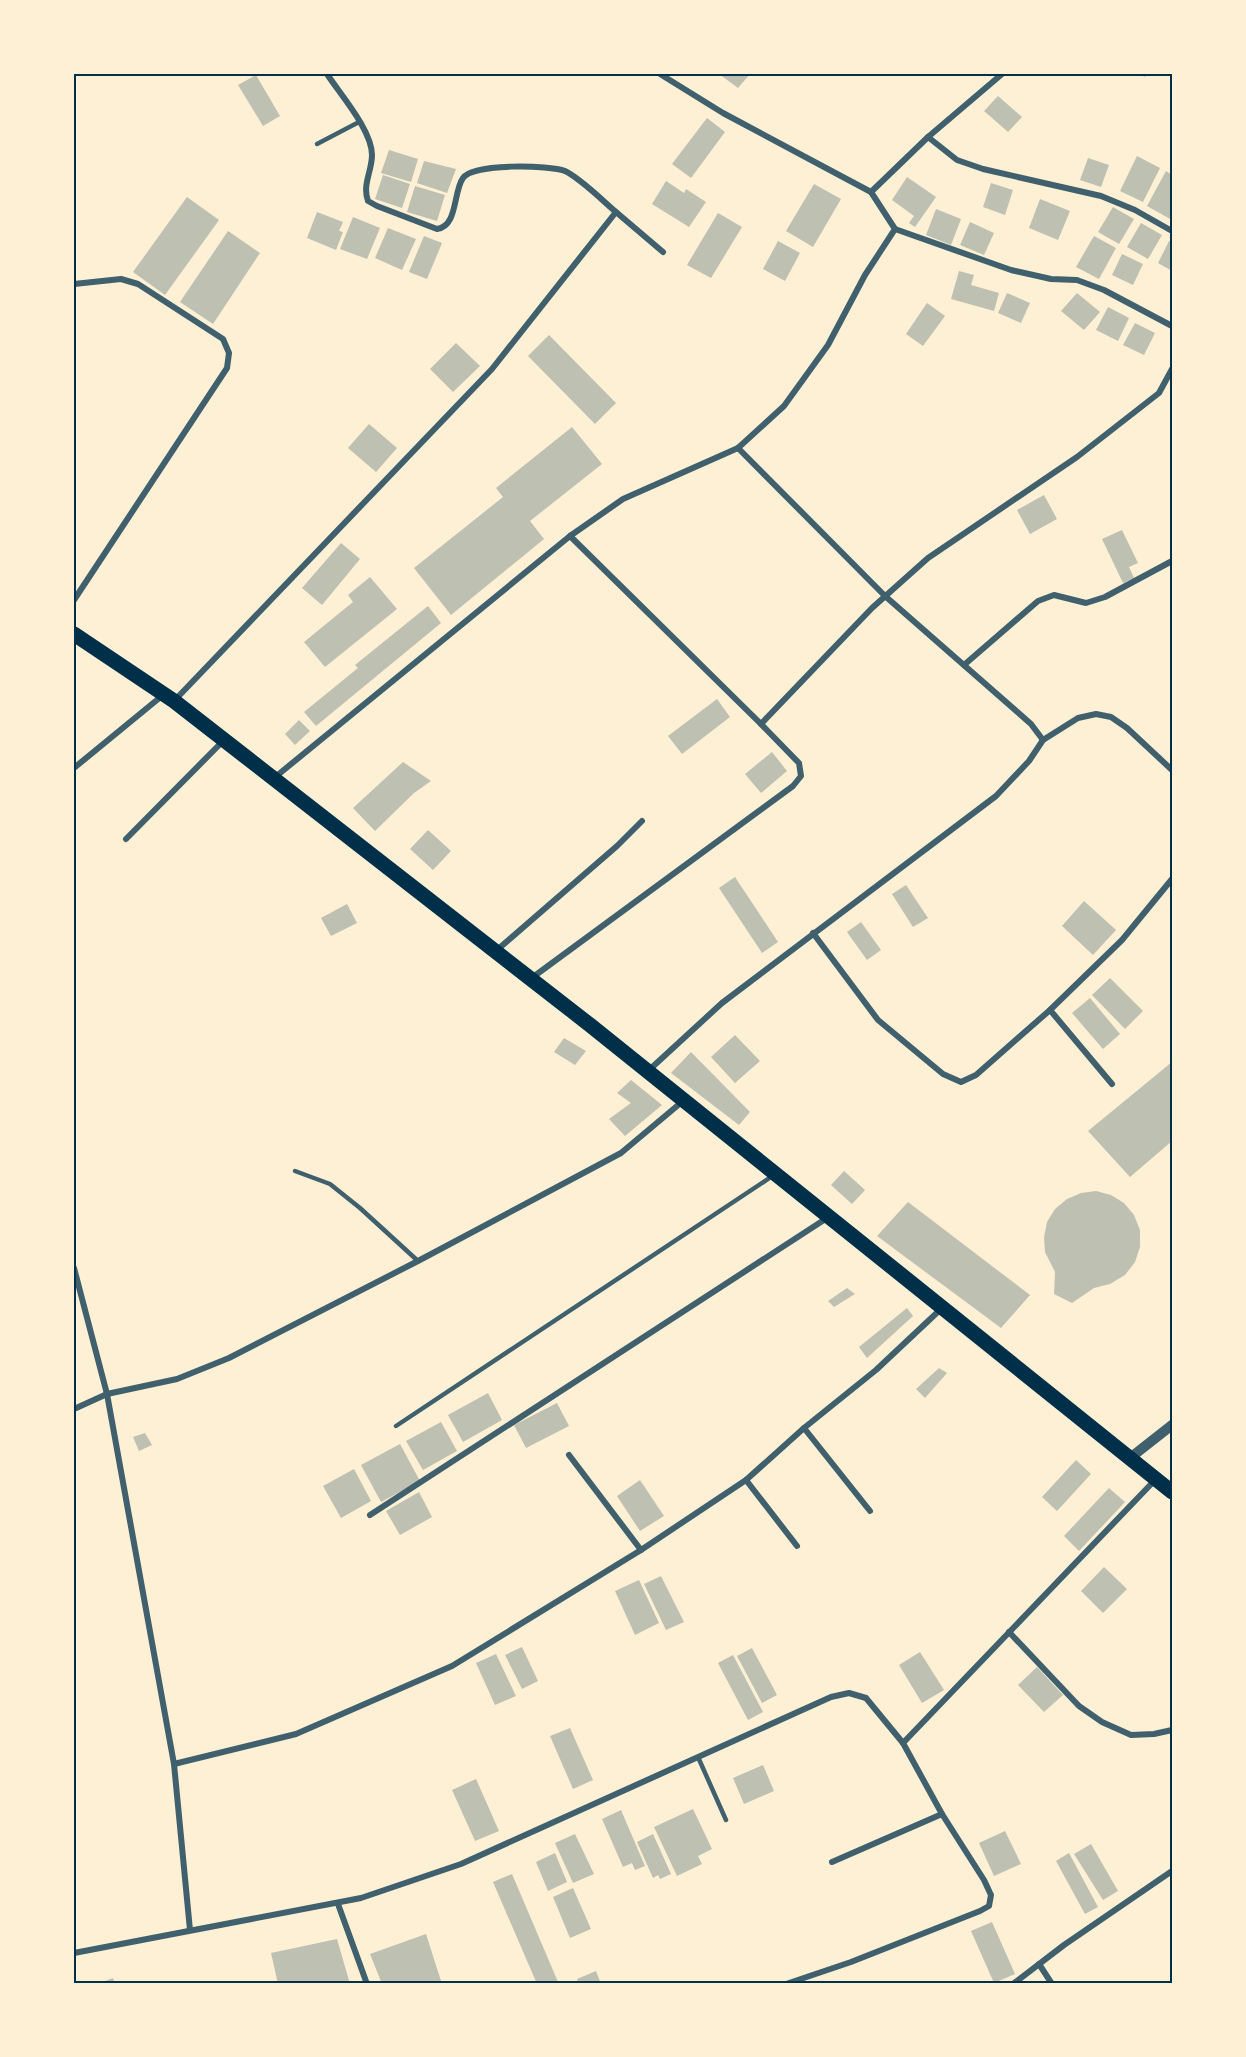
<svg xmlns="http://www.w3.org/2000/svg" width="1246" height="2057" font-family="Commissioner,sans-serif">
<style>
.building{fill:#bec0b2}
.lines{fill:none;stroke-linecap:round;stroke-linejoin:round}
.service{stroke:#3f606c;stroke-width:4.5}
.minor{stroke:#3f606c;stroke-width:6}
.tertiary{stroke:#3f606c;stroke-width:10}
.primary{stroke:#003049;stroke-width:15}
.neatline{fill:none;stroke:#003049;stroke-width:2}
</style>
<rect width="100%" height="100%" fill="#fdf0d5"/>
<g class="building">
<path d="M719,74H750L738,88Z"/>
<path d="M256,75L280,116L263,126L238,85Z"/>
<path d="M998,96L1022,117L1008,132L984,111Z"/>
<path d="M707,118L725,132L691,178L672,164Z"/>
<path d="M389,150L418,159L411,182L381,173Z"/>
<path d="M1137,156L1160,168L1143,202L1120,191Z"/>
<path d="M1088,158L1109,165L1101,187L1080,180Z"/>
<path d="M424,161L456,169L447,193L417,183Z"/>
<path d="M1166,171L1172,175V220L1147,206Z"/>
<path d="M383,175L410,184L402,208L375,199Z"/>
<path d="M907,177L936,197L915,227L909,223L914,216L892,200Z"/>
<path d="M666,181L684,193L686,189L706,202L689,227L652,204Z"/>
<path d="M991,183L1013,190L1005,215L983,207Z"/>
<path d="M814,184L841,199L813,247L786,231Z"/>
<path d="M415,186L445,195L437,221L407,212Z"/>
<path d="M187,197L219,220L165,295L133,272Z"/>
<path d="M1040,199L1070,211L1058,240L1029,228Z"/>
<path d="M1113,207L1134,219L1119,244L1098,232Z"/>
<path d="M936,209L961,219L951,245L926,235Z"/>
<path d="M317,212L343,222L339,231L343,232L336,250L307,238Z"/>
<path d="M718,213L742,227L711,278L687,265Z"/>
<path d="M353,217L380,228L367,259L340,249Z"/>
<path d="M970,222L994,233L984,255L960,245Z"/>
<path d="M1141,223L1162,235L1148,259L1127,247Z"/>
<path d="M388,228L416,239L402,270L375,258Z"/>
<path d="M228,231L260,253L213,324L180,302Z"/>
<path d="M424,236L442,243L427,279L409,272Z"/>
<path d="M1094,236L1116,248L1099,279L1076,267Z"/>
<path d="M778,241L800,253L785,281L763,269Z"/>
<path d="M1169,241L1172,243V271L1158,263Z"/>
<path d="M1122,254L1143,264L1133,285L1112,275Z"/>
<path d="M959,271L974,275L971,285L999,293L994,311L951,299Z"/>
<path d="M1007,293L1030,303L1021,323L998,313Z"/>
<path d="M1077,293L1100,312L1084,330L1061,311Z"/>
<path d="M927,303L945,316L923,346L906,334Z"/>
<path d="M1108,307L1129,318L1118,341L1096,330Z"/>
<path d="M1135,323L1155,333L1144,355L1123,345Z"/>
<path d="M549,335L616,403L595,424L528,356Z"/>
<path d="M456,343L480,366L453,392L430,369Z"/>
<path d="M369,424L397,448L376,472L348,448Z"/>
<path d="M572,427L602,464L530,521L544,539L451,615L414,568L503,497L496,488Z"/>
<path d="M1044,495L1057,519L1030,534L1017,510Z"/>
<path d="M1122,530L1138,563L1129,567L1134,578L1123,583L1102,539Z"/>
<path d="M341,543L360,559L322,605L302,588Z"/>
<path d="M370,577L397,609L325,667L304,642L353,602L348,595Z"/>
<path d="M428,606L441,623L316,726L304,712L358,668L355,665Z"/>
<path d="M717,699L730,717L682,754L668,736Z"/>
<path d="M299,720L310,731L295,745L285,734Z"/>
<path d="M772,752L787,771L761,793L745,774Z"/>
<path d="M403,762L431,781L414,793L375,831L353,808Z"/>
<path d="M428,830L451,851L433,870L410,849Z"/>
<path d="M735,877L778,942L762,953L719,888Z"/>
<path d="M906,885L928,918L913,927L892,894Z"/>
<path d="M1084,901L1116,930L1093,955L1062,926Z"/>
<path d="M347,904L357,923L331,936L321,918Z"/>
<path d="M861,922L881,950L867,960L847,932Z"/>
<path d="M1110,978L1143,1011L1125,1029L1092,995Z"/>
<path d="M1090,998L1120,1034L1103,1049L1072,1013Z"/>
<path d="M735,1035L760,1061L735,1083L711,1057Z"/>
<path d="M564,1038L586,1051L575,1065L554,1052Z"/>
<path d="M691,1052L750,1112L739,1125L671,1073Z"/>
<path d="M1172,1062V1141L1130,1177L1088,1131Z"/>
<path d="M631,1080L662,1105L625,1136L609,1119L631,1103L617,1093Z"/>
<path d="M844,1171L865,1190L852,1204L831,1185Z"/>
<path d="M1096,1191L1111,1195L1124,1203L1134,1215L1140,1230V1247L1135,1262L1125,1275L1110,1284L1094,1288L1072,1303L1054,1294L1055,1272L1045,1252L1044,1237L1047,1222L1055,1209L1067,1199L1081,1193Z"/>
<path d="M908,1202L1030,1295L1001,1328L877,1236Z"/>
<path d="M847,1288L855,1294L834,1307L828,1301Z"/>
<path d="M907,1308L913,1316L867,1358L859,1347Z"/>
<path d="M939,1368L947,1373L925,1398L916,1389Z"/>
<path d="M488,1393L502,1420L463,1442L448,1415Z"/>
<path d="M557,1403L569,1426L526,1448L514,1425Z"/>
<path d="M441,1422L457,1451L423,1470L406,1441Z"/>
<path d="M145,1433L152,1445L139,1451L133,1437Z"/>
<path d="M400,1444L420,1481L381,1502L361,1465Z"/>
<path d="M1076,1460L1091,1474L1057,1511L1042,1497Z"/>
<path d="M354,1469L371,1501L341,1518L323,1486Z"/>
<path d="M640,1480L664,1516L640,1531L617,1496Z"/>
<path d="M1109,1488L1125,1502L1079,1551L1064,1536Z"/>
<path d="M419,1492L432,1517L400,1535L386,1511Z"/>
<path d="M1104,1567L1127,1589L1103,1613L1081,1591Z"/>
<path d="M661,1576L684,1622L666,1630L644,1584Z"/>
<path d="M639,1580L659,1623L635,1635L615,1591Z"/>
<path d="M522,1647L538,1681L522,1689L505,1655Z"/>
<path d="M752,1648L777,1695L762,1703L737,1656Z"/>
<path d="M920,1652L944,1690L922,1703L899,1665Z"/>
<path d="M496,1654L516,1696L495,1705L476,1663Z"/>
<path d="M733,1655L763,1712L748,1720L718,1663Z"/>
<path d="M1037,1667L1063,1695L1044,1712L1018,1685Z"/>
<path d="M570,1728L593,1780L573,1789L550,1736Z"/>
<path d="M763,1765L774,1791L744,1804L733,1778Z"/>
<path d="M476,1779L499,1831L475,1841L452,1790Z"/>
<path d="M693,1809L712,1849L698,1856L702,1864L677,1876L654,1827Z"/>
<path d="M621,1810L645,1866L635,1870L632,1863L623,1867L602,1819Z"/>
<path d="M1005,1831L1021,1864L994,1876L979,1843Z"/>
<path d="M575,1834L594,1874L573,1883L555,1843Z"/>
<path d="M653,1834L671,1874L660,1879L658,1875L653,1878L637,1842Z"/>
<path d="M1091,1844L1118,1891L1103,1900L1074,1854Z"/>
<path d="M555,1853L567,1882L548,1891L536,1862Z"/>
<path d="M1069,1853L1098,1907L1085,1914L1056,1861Z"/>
<path d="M512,1874L558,1982L555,1984H537L493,1882Z"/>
<path d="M573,1888L591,1929L570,1938L553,1897Z"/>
<path d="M992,1922L1015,1974L994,1983L971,1931Z"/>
<path d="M426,1934L442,1984H382L370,1954Z"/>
<path d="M337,1939L350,1984H278L271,1953Z"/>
<path d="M596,1971L601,1984H579L577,1979Z"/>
<path d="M113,1978L115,1984H100V1983Z"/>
</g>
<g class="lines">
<g class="service">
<path d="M1144,74H1145"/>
<path d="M317,144L359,122"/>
<path d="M295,1171L330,1184L360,1208L418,1261"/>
<path d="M396,1426L774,1175"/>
<path d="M698,1757L726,1820"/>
</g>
<g class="minor">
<path d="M660,74L723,113L871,192"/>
<path d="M928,137L957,160L983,169L1101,196L1135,210L1172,231"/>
<path d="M871,192L928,137L1002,74"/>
<path d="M616,212L663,252"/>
<path d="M895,229L1011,270L1051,279L1077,280L1104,290L1172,326"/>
<path d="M74,284L121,279L138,284L223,339L229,353L227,368L74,600"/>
<path d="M738,448L885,596L1031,724L1043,740"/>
<path d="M964,665L1038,601L1054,595L1086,603L1105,597L1172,561"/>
<path d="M174,701L492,369L616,212C602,200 580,178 565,171C550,165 472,163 463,178C453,192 458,226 437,229L377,206L368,201C362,185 372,171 372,155C372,130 340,94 327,74"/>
<path d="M761,724L872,608L928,558L1077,457L1159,393L1172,369"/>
<path d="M74,768L163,695"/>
<path d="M274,778L570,536L623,499L738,448L784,406L828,345L865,275L895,229L871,192"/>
<path d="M126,839L224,740"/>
<path d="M813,933L878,1020L943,1074L961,1082L976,1075L1050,1010L1122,940L1172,879"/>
<path d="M497,950L617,846L642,821"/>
<path d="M533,977L793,786L801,776L799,763L761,724L570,536"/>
<path d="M1050,1010L1112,1084"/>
<path d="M648,1071L722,1003L996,796L1029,761L1043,740L1078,718L1096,714L1111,717L1127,728L1172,770"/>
<path d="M74,1268L107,1394L174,1764L296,1734L452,1666L641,1550L746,1480L804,1428L876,1370L942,1308"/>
<path d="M74,1409L107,1394L177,1379L229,1358L418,1261L621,1153L683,1101"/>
<path d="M804,1428L870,1511"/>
<path d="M569,1455L641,1550"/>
<path d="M746,1480L797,1546"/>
<path d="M370,1515L827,1218"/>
<path d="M1009,1632L1079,1706L1102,1722L1131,1735L1154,1734L1172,1730"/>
<path d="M174,1764L190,1930"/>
<path d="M832,1862L942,1814"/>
<path d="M338,1904L367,1984"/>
<path d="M74,1953L361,1898L461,1864L831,1697L849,1693L866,1698L903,1743L1155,1480"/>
<path d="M1039,1964L1052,1984"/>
<path d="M786,1984L851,1962L980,1911L989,1906L991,1895L984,1880L942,1814L903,1743"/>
<path d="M1013,1984L1064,1945L1172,1871"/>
</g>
<path class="tertiary" d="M1130,1458L1172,1425"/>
<path class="primary" d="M74,634L174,701L590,1025L1172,1492"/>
</g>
<rect width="1246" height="2057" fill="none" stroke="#fdf0d5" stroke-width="150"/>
<rect x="75" y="75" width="1096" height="1907" class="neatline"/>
</svg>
